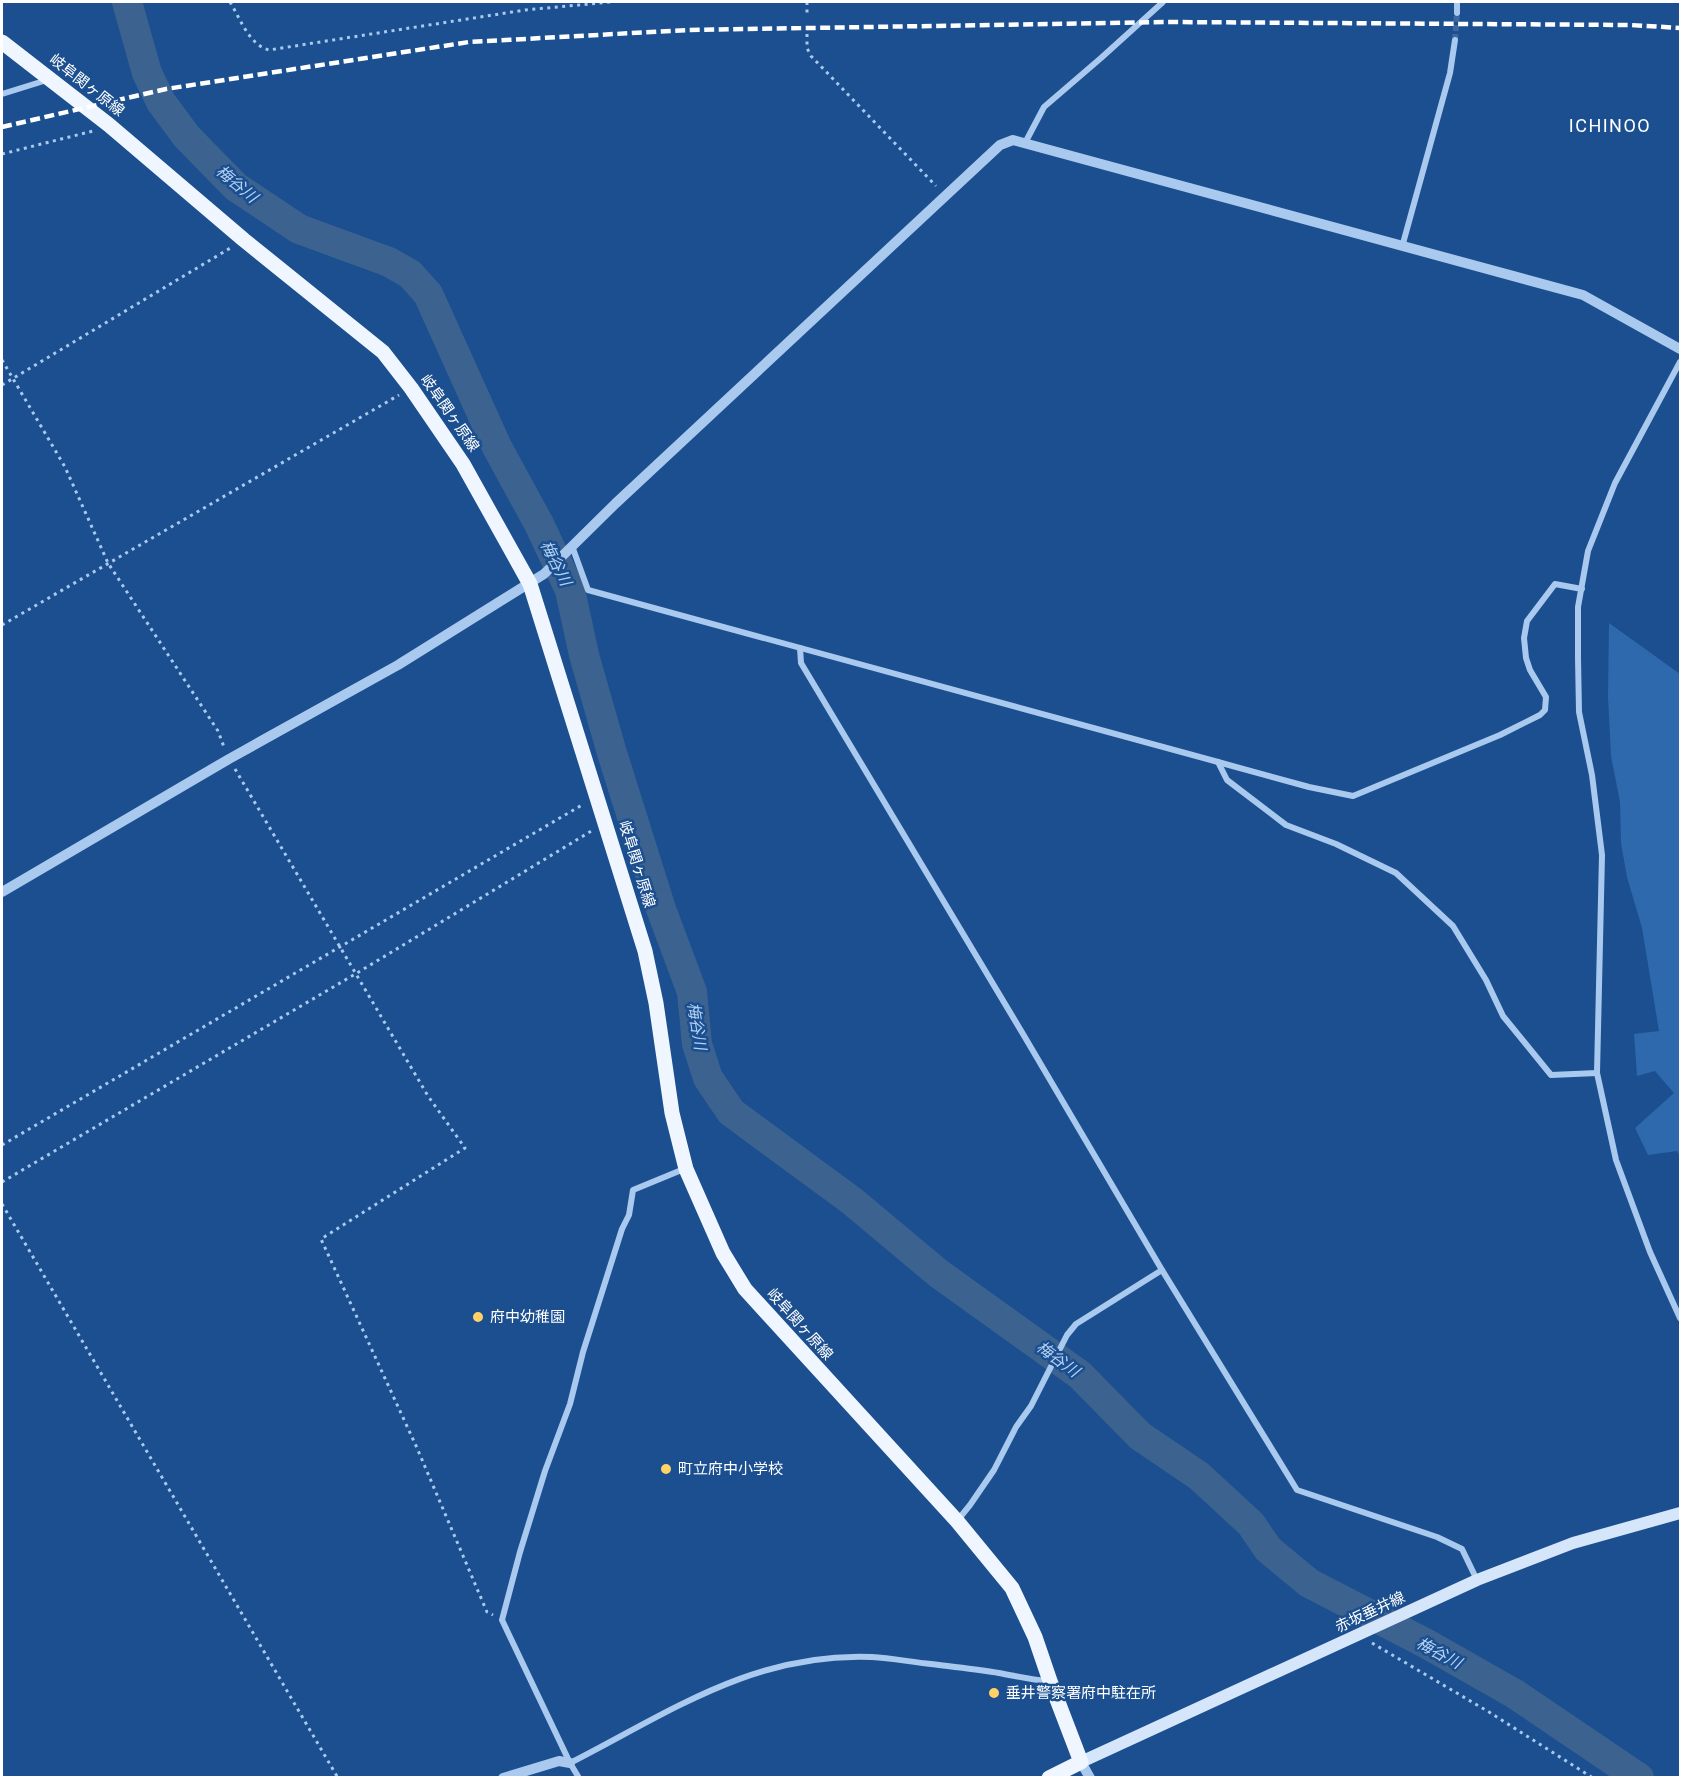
<svg xmlns="http://www.w3.org/2000/svg" width="1682" height="1779" font-family="Roboto,'Noto Sans JP',sans-serif">
<style>
.green{fill:#2e69ad}
.lines{fill:none;stroke-linecap:round;stroke-linejoin:round}
.river{stroke:#3c6290;stroke-width:30}
.minor-tunnel{stroke:#3d69a0;stroke-width:6;stroke-dasharray:6 3;stroke-linecap:butt}
.path{stroke:#a9c9ee;stroke-width:3;stroke-dasharray:3 4.5;stroke-linecap:butt}
.minor{stroke:#a9c9ee;stroke-width:6}
.tertiary{stroke:#a9c9ee;stroke-width:10}
.secondary{stroke:#d6e6fa;stroke-width:12}
.primary{stroke:#f0f6ff;stroke-width:15}
.rail{stroke:#fff;stroke-width:4.5;stroke-dasharray:10 4.5;stroke-linecap:butt}
.poi-dot{fill:#ffd166;stroke:#1b4f8f;stroke-width:2}
.labels{text-anchor:middle;dominant-baseline:central;stroke-width:5;stroke-linejoin:round;paint-order:stroke}
.street-label{font-size:15px;fill:#fff;stroke:#1b4f8f}
.poi-label{font-size:15px;fill:#fff;stroke:#1b4f8f;text-anchor:start}
.water-label{font-size:16px;font-style:italic;fill:#b5d3f5;stroke:#1b4f8f}
.quarter-label{font-size:18px;letter-spacing:1.5px;fill:#fff;stroke:#1b4f8f}
</style>
<rect width="100%" height="100%" fill="#1b4f8f"/>
<path class="green" d="M1609,623L1680,674V1157L1677,1151L1648,1155L1635,1128L1674,1093L1655,1071L1637,1076L1634,1034L1659,1031L1642,928L1627,877L1621,843L1620,802L1611,756L1608,697Z"/>
<g class="lines">
<path class="river" d="M127,2L147,73L161,102L187,137L236,187L299,229L389,262L410,274L428,294L497,447L539,524L570,590L584,655L612,753L661,909L692,992L697,1044L708,1078L731,1112L852,1201L938,1273L1080,1375L1140,1436L1199,1476L1251,1524L1268,1549L1309,1583L1427,1644L1515,1694L1639,1778"/>
<path class="minor-tunnel" d="M1455,40L1457,13"/>
<g class="path">
<path d="M230,2C240,18 249,45 269,50L525,10L611,2"/>
<path d="M807,2V15"/>
<path d="M807,34V48L811,56L936,186"/>
<path d="M2,154L93,131"/>
<path d="M2,360L65,467L108,563L218,731L224,747"/>
<path d="M2,385L232,247"/>
<path d="M2,625L399,395"/>
<path d="M235,769L428,1096L465,1148L321,1239L417,1448L487,1612L493,1615"/>
<path d="M2,1145L582,805"/>
<path d="M2,1182L357,973L593,830"/>
<path d="M2,1204L338,1778"/>
<path d="M1372,1643L1489,1712L1593,1778"/>
</g>
<g class="minor">
<path d="M1457,2V13"/>
<path d="M2,94L47,80"/>
<path d="M1025,143L1044,107L1101,58L1163,2"/>
<path d="M1402,247L1450,73L1455,40"/>
<path d="M1680,362L1615,483L1588,551L1578,607V658L1579,712L1592,775L1602,855L1597,1073L1616,1160L1650,1252L1680,1318"/>
<path d="M572,546L588,590L1218,762L1309,787L1353,796L1500,735L1540,715L1545,710L1546,697L1530,670L1526,658L1524,638L1527,621L1555,584L1582,589"/>
<path d="M800,648L801,663L1023,1034L1162,1270L1297,1490L1437,1537L1462,1549L1477,1580"/>
<path d="M1218,762L1227,780L1286,825L1336,844L1396,873L1453,926L1486,980L1503,1016L1551,1075L1597,1073"/>
<path d="M957,1521L970,1505L994,1470L1016,1427L1031,1406L1067,1335L1076,1324L1162,1270"/>
<path d="M570,1763C670,1712 754,1652 872,1657C891,1658 911,1662 931,1664C953,1667 977,1669 999,1673C1016,1676 1031,1680 1048,1681"/>
<path d="M579,1778L570,1763L502,1620L520,1552L545,1471L570,1404L583,1352L622,1229L629,1215L633,1190L684,1169"/>
</g>
<g class="tertiary">
<path d="M2,892L229,759L398,665L544,574L615,504L1000,145L1013,140L1583,295L1680,349"/>
<path d="M1081,1762L1090,1778"/>
<path d="M503,1778L559,1761L570,1763"/>
</g>
<path class="secondary" d="M1081,1762L1477,1580L1573,1543L1680,1513"/>
<path class="primary" d="M2,42L109,125L244,240L383,352L411,388L463,464L530,584L645,951L656,1003L672,1113L686,1169L723,1253L745,1289L957,1521L1012,1588L1035,1637L1050,1681L1081,1762L1049,1778"/>
<path class="rail" d="M2,127L166,89L469,42L688,30L1171,22L1630,25L1680,28"/>
</g>
<g class="poi-dot">
<circle cx="478" cy="1317" r="6"/>
<circle cx="666" cy="1469" r="6"/>
<circle cx="994" cy="1693" r="6"/>
</g>
<g class="labels">
<g class="street-label">
<text transform="translate(87 85) rotate(38)">岐阜関ヶ原線</text>
<text transform="translate(450 413) rotate(55)">岐阜関ヶ原線</text>
<text transform="translate(637 864) rotate(73)">岐阜関ヶ原線</text>
<text transform="translate(800 1324) rotate(48)">岐阜関ヶ原線</text>
<text transform="translate(1370 1612) rotate(-25)">赤坂垂井線</text>
</g>
<g class="poi-label">
<text x="490" y="1317">府中幼稚園</text>
<text x="678" y="1469">町立府中小学校</text>
<text x="1006" y="1693">垂井警察署府中駐在所</text>
</g>
<g class="water-label">
<text transform="translate(237 184) rotate(40)">梅谷川</text>
<text transform="translate(556 563) rotate(63)">梅谷川</text>
<text transform="translate(697 1026) rotate(81)">梅谷川</text>
<text transform="translate(1058 1359) rotate(36)">梅谷川</text>
<text transform="translate(1439 1653) rotate(28)">梅谷川</text>
</g>
<g class="quarter-label">
<text x="1610" y="125">ICHINOO</text>
</g>
</g>
<rect width="1682" height="1779" fill="none" stroke="#ffffff" stroke-width="6"/>
</svg>
